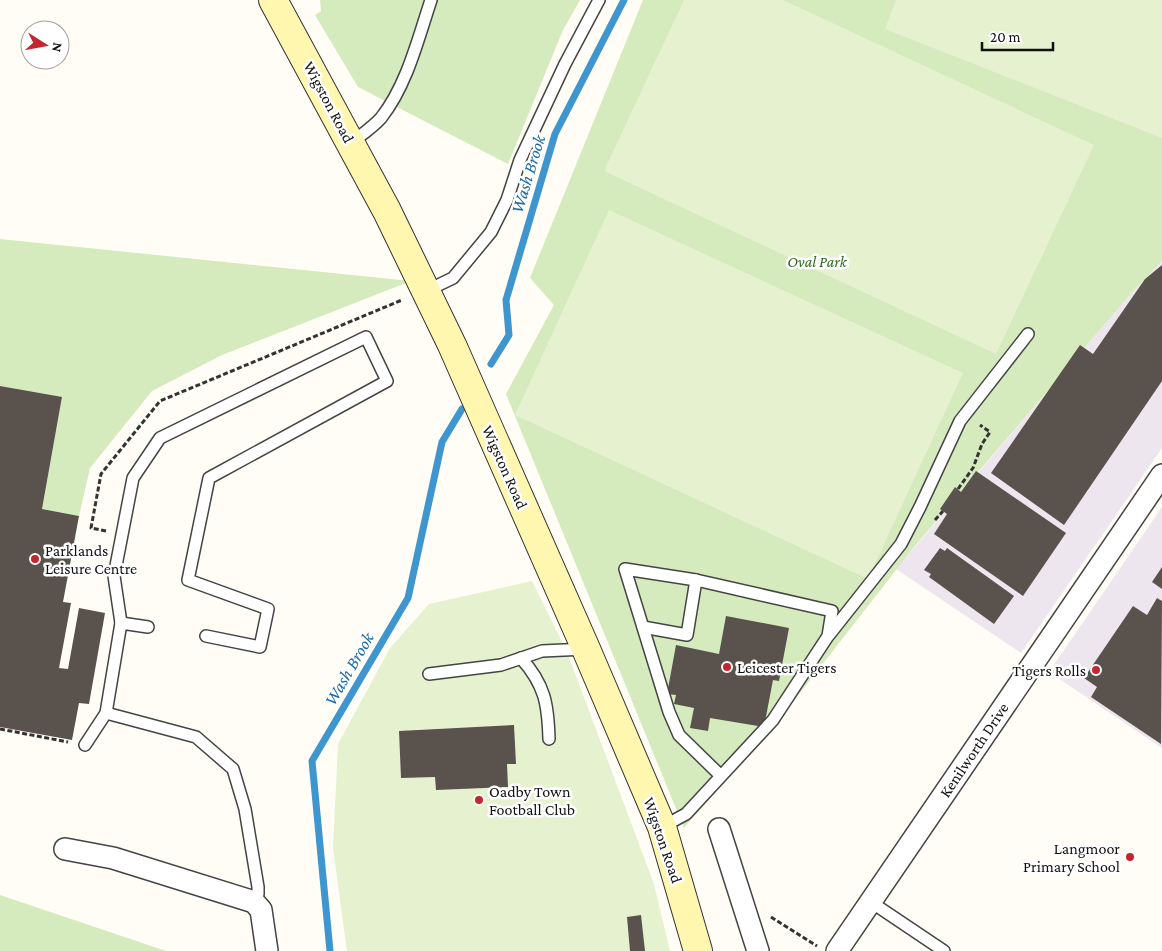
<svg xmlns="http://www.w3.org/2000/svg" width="1162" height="951" font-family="'Crimson Pro',serif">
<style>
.industrial{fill:#eee6ef}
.green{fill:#d5ebbd}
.pitch{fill:#e6f2cf}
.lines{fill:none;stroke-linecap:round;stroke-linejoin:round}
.stream{stroke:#3f96cf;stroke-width:7}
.building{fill:#5a524d}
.lane-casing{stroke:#444;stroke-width:14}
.street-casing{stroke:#444;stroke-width:24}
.secondary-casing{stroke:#333;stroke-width:30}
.path{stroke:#333;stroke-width:3;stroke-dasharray:5 2.5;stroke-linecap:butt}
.lane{stroke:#fff;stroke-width:11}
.street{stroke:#fff;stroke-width:21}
.secondary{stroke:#fff6b0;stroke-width:28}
.poi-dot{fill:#c4262e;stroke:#fff;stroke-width:2}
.labels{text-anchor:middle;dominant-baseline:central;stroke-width:5;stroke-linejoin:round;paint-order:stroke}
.street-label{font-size:16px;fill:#111;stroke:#fff}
.park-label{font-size:16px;font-style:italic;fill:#2f6b1f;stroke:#fff}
.poi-label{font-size:16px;fill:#111;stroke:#fff;text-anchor:start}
.water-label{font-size:18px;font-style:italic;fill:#1768a6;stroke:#fff}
</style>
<rect width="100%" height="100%" fill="#fffdf5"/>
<g class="industrial">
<path d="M1162,261V448L1021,653L896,569L1135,289Z"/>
<path d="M1162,507V748L1049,672Z"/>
</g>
<g class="green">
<path d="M320,0H580L563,30L508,164L358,87L315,15L321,11Z"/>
<path d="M643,0H1162V261L1135,289L914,547L779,720L684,828L506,394L554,305L530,278Z"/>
<path d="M0,239L411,281L222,355L152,391L90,468L79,516L42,509L62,398L0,386Z"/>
<path d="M0,895L166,951H0Z"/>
</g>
<g class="pitch">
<path d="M684,0H783L1094,145L996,354L604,171Z"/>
<path d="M896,0H1162V138L885,29Z"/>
<path d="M609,210L963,373L868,579L515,415Z"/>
<path d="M532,581L567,652L654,884L670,951H347L333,848L338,744L390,648L429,604Z"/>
</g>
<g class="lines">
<g class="stream">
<path d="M491,364L509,335L506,300L555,134L624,0"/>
<path d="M330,951L312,761L408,598L442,442L462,409"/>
</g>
</g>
<g class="building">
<path d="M1162,265V381L1064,525L991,473L1080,345L1093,354L1145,279Z"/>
<path d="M0,386L62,397L42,509L79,516L63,602L71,603L59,668L68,669L79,608L105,613L89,704L79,703L72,740L0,727Z"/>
<path d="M976,471L1066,533L1023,596L934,534L947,514L940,509L955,487L961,492Z"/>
<path d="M940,548L945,551L947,548L1014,596L994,624L929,577L931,574L924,570Z"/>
<path d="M1162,567V589L1152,582Z"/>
<path d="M1157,598L1162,601L1161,744L1091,697L1097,687L1084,678L1133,606L1147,615Z"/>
<path d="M726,616L789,628L779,681L773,680L764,727L710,718L708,731L690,728L694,708L674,704L676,695L667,694L676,645L719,654Z"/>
<path d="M514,725L516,764H507L508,787L436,790L435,777L401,778L399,731Z"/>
<path d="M641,915L645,951H630L627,917Z"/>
</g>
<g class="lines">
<g class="lane-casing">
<g id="lane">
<path d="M351,143C361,135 372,128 381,118C407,85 418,39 431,0"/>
<path d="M426,291L453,278L491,232L507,200L520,160L565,64L599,0"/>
<path d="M121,623L114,576L133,478L160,438L366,337L387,381L209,478L188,580L268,609L260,647L206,636"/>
<path d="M643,627L687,635L696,580"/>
<path d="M829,635L901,544L920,507L960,421L1028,334"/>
<path d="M521,658C545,685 548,704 549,739"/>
<path d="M429,674L501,665L542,651L586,649"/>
<path d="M106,713L196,737L233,769L245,809L258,887V894L254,902"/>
<path d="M85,745L106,713L121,623L148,627"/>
<path d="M662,827L686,814L773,720L828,636L832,611L696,580L625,569L669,712L679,735L721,776"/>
<path d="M871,902L944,951"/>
</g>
</g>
<g class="street-casing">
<g id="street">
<path d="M719,829L758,951"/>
<path d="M65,849L113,858L254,902L261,910L267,951"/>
<path d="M837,951L1162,475"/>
</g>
</g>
<g class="secondary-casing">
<path id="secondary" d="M273,0L387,211L452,345L586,649L662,827L698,951"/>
</g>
<g class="path">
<path d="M958,489L973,468L982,444L990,432L980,425"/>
<path d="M935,520L943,511"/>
<path d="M106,531L91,528L101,474L160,401L402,300"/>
<path d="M0,729L68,742"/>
<path d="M771,917L817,946"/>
</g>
<use href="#lane" class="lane"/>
<use href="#street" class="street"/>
<use href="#secondary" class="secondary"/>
</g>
<g class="poi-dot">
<circle cx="35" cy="559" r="5"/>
<circle cx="727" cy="667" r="5"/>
<circle cx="1096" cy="670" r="5"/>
<circle cx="479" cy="800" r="5"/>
<circle cx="1130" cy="857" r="5"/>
</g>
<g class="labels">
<g class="street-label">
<text transform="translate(329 102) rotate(62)">Wigston Road</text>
<text transform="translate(505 467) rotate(66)">Wigston Road</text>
<text transform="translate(974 750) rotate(-56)">Kenilworth Drive</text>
<text transform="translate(663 840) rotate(71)">Wigston Road</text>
</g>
<g class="park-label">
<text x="817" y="261">Oval Park</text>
</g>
<g class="poi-label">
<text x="45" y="550">Parklands<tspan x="45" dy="18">Leisure Centre</tspan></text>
<text x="737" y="667">Leicester Tigers</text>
<text x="1086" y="670" text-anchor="end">Tigers Rolls</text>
<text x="489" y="791">Oadby Town<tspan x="489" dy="18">Football Club</tspan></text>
<text x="1120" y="848" text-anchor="end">Langmoor<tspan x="1120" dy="18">Primary School</tspan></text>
</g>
<g class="water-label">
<text transform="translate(528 174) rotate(-73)">Wash Brook</text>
<text transform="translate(349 669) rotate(-60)">Wash Brook</text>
</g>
</g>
<g transform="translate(45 45) rotate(101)"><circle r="24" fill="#ffffff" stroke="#a0a0a0"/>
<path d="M0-4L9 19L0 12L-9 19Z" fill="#c4262e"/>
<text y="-8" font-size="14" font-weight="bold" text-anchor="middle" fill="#111111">N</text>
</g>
<path d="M982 42v8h71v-8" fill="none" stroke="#111111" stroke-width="2.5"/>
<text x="990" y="42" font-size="15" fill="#111111" stroke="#ffffff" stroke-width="4" paint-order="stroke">20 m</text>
</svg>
